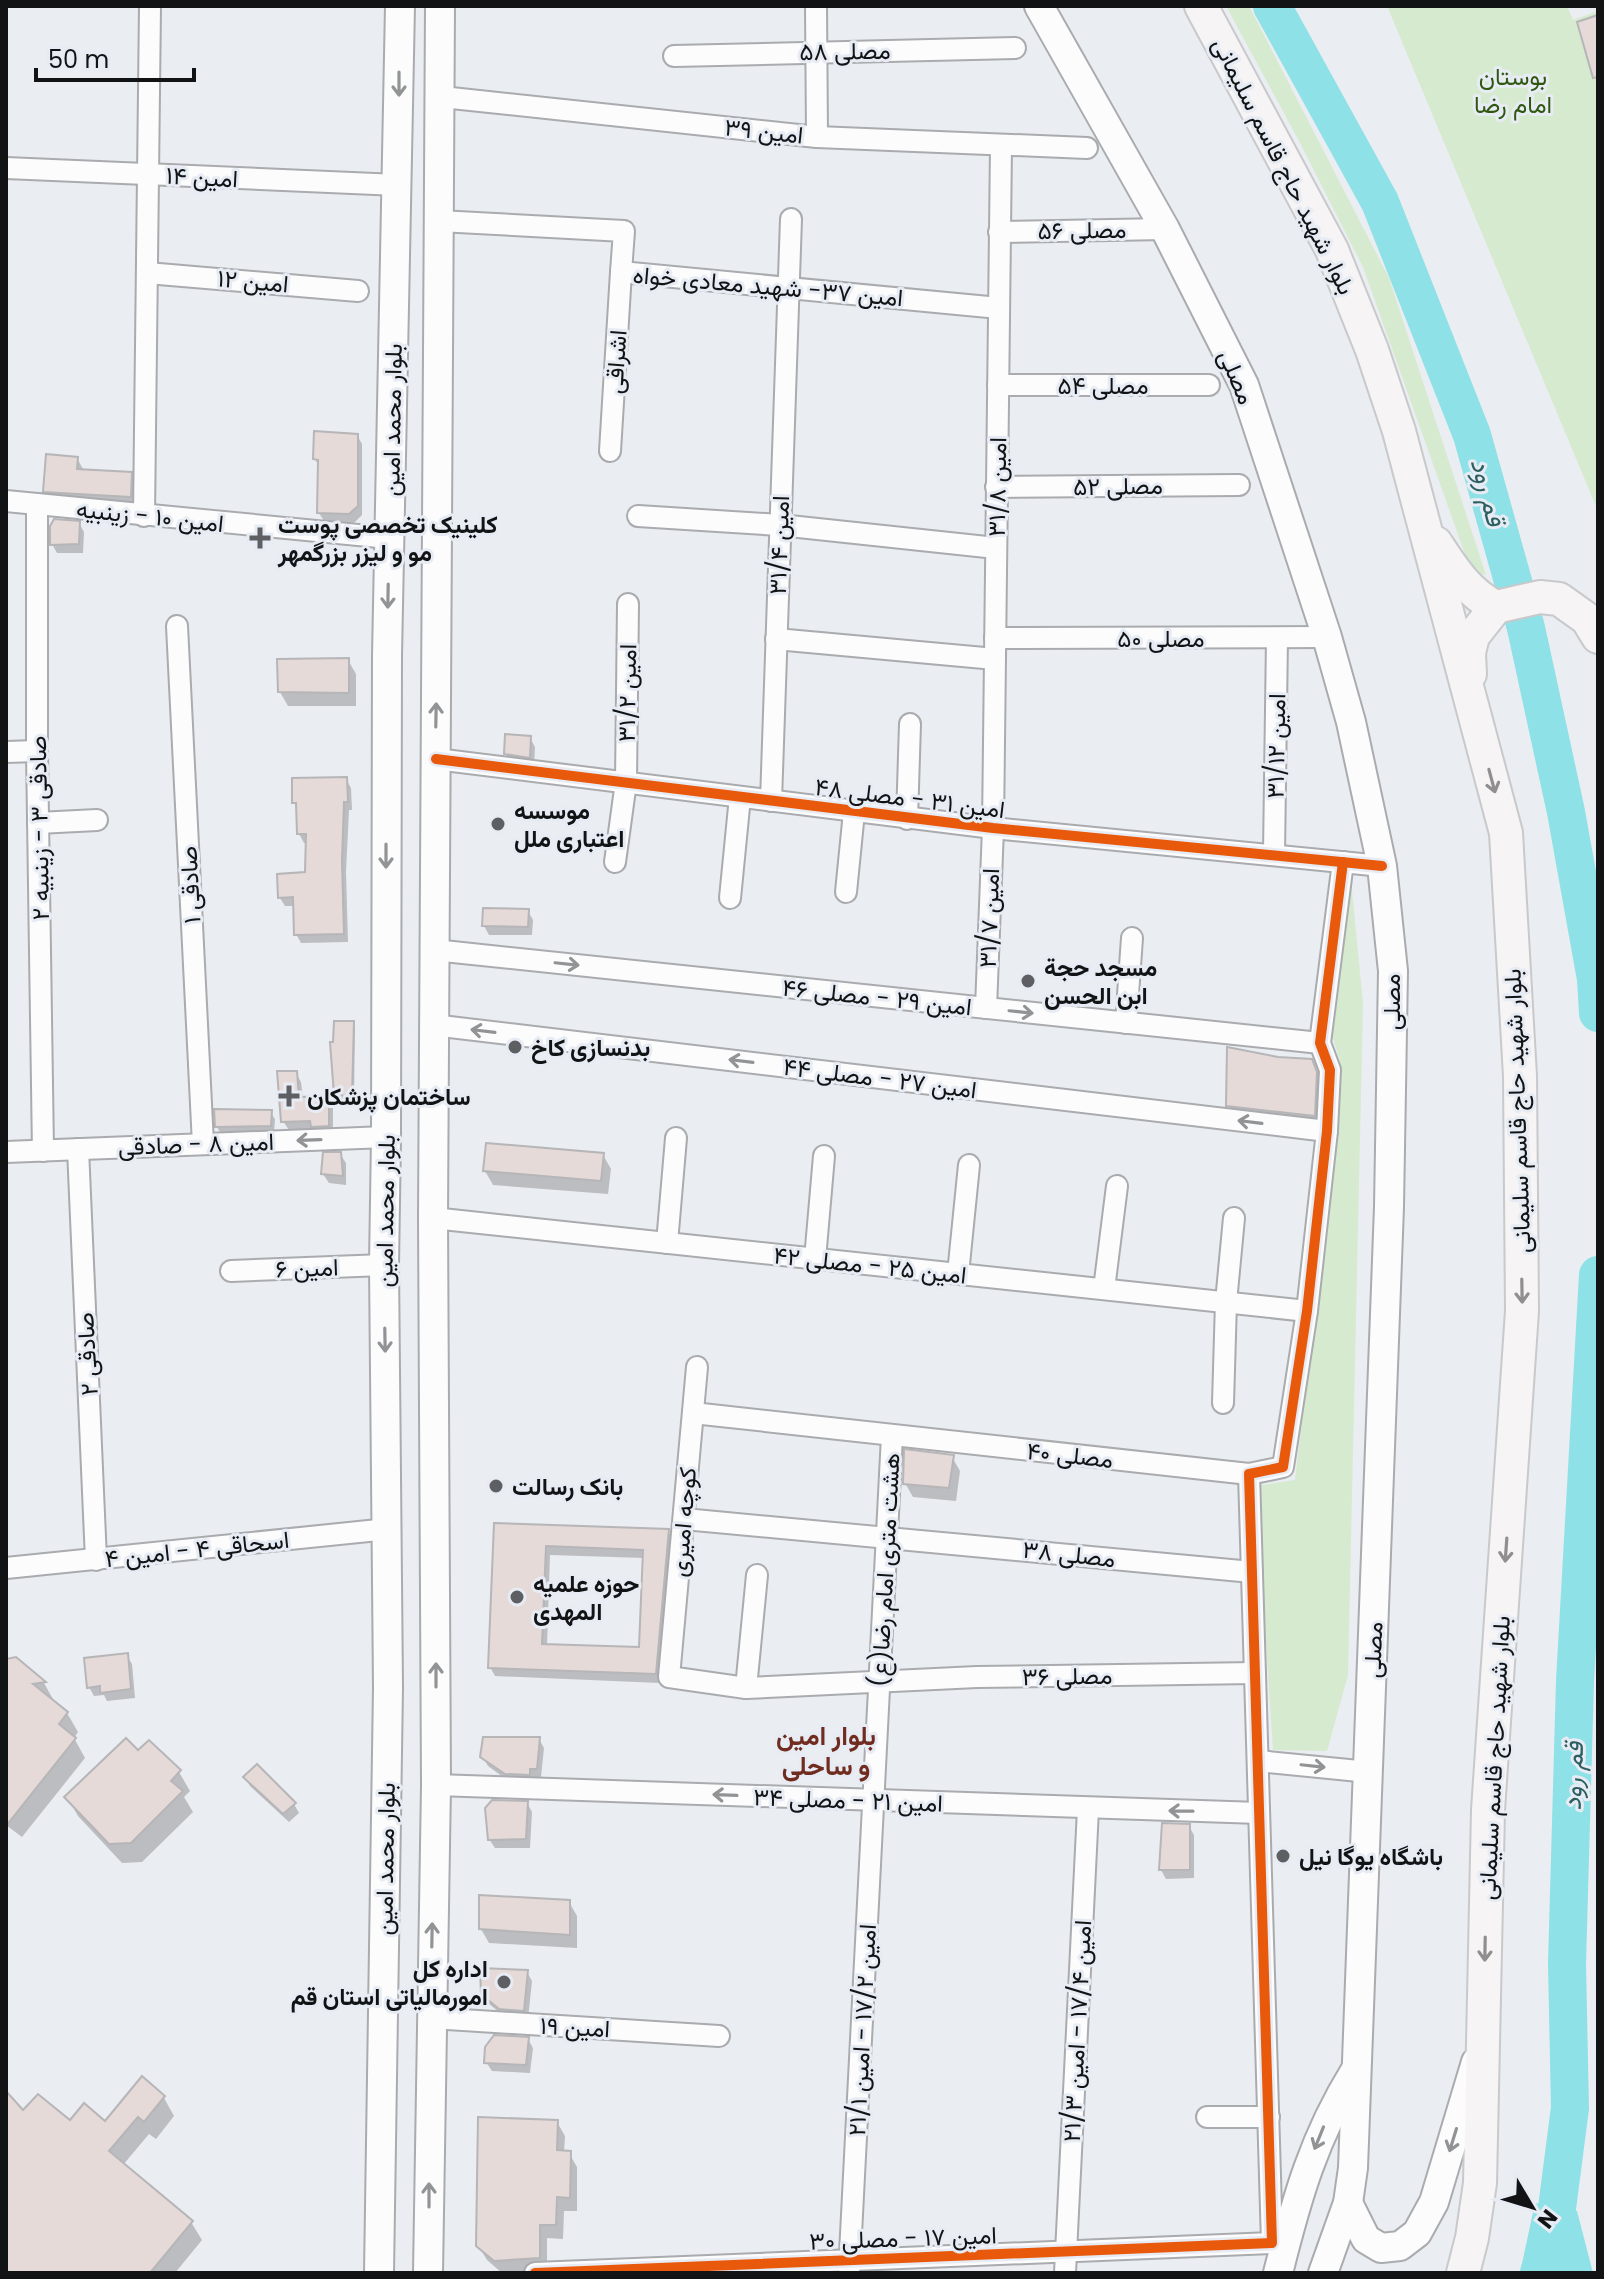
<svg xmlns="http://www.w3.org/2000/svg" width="1604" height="2279" font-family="Poppins,Vazirmatn,sans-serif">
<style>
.green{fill:#d6eacf}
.water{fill:#8ee1e6}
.shadow{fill:#0003;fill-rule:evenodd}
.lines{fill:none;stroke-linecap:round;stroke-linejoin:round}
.river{stroke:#8ee1e6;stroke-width:38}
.building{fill:#e6dad9;stroke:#b6b5b7;stroke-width:2;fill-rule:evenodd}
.minor-casing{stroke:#a9abae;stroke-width:24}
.secondary-casing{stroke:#a9abae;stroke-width:32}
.primary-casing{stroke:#c8c9cb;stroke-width:36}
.minor{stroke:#fcfcfd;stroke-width:20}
.secondary{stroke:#fcfcfd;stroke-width:28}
.primary{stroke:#f6f4f4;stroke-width:32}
.cycleway-casing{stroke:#e7ecf4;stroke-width:15}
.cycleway{stroke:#e8590c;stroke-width:10}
.oneway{stroke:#929395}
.oneway2{stroke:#8f8f90}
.poi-dot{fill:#5d5f62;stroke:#e7ecf4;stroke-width:3}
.labels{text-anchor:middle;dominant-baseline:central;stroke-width:6;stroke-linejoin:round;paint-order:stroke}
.street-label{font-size:24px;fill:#111315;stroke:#e7ecf4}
.park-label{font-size:24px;fill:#2f570f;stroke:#e7ecf4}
.poi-label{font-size:24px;font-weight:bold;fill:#111315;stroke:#e7ecf4;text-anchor:start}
.water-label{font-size:26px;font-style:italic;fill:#2d5f61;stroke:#e7ecf4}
.neighbourhood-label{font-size:26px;font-weight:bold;fill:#712c20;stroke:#e7ecf4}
</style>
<rect width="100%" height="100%" fill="#eaedf1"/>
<g class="green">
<path d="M1226,6H1249L1389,278L1486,575L1471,571L1363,267L1299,141Z"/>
<path d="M1387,6H1567L1573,20L1598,11V511Z"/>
<path d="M1351,881L1363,1003L1348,1675L1327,1751L1273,1750L1256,1486L1295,1480L1334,1142L1340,1061L1331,1032L1340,907Z"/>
</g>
<path class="water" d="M1535,2203L1577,2211L1593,2273H1520Z"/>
<g class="shadow">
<path d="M357,435L362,444V515L354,523L324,521L319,513L320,468L315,459Z"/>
<path d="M77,458L84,471L130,474L137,486V508L52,503L45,491Z"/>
<path d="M79,523L84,532L83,553H57L52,544Z"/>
<path d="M348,660L356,674V706H288L280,692Z"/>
<path d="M530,738L535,747L534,766L511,763L506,754Z"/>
<path d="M346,779L351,788L352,810H349L346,872L348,942L301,943L296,934L295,906H285L280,898L307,874L308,843H304L299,834L298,810L294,802Z"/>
<path d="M528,911L533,920L532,935H489L484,926Z"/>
<path d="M353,1023L355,1026L354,1099H338L336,1095Z"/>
<path d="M1316,1070L1321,1083L1319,1124L1233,1114L1228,1105Z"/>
<path d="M296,1073L301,1082L303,1099L327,1098L333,1107V1135H318L314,1129L289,1130L283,1121Z"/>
<path d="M270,1112L275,1119L274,1133L221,1134L217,1127Z"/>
<path d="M340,1154L346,1163V1185L329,1183L323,1174Z"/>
<path d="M603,1155L611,1169L608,1194L493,1185L485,1171Z"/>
<path d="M952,1457L960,1471L956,1501L913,1497L905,1483Z"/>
<path d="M495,1525L668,1531L673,1540L660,1683L495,1676L490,1667ZM550,1555L644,1558L641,1649L547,1646Z"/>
<path d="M127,1656L132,1664L135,1698L107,1701L104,1695L94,1696L89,1687Z"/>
<path d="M16,1659L44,1683L54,1701H51L67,1713L78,1732L74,1738L85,1758L22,1837L6,1825V1661Z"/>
<path d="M539,1739L544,1748L541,1777H535L534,1784L511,1783L488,1766L482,1756Z"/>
<path d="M138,1753L179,1772L190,1791L184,1797L193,1812L142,1862L122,1863L78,1816L67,1797Z"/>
<path d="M245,1777L294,1804L299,1813L289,1822L250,1786Z"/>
<path d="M527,1803L532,1812L530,1848H495L489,1839Z"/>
<path d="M1189,1826L1194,1835V1878L1166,1879L1161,1870Z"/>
<path d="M569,1902L577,1916V1948L489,1943L481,1929Z"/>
<path d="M527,1972L532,1981L528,2019L506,2018L488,2003L483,1993Z"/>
<path d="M528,2039L533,2048L530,2073L492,2071L486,2062Z"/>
<path d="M142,2079L164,2098L174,2116L156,2139L149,2134L123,2165L191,2222L202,2240L175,2273H6V2094L23,2114L70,2123H106Z"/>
<path d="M557,2122L565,2136L564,2152L569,2153L577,2167V2211H564L563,2239L547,2238V2271L502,2273L487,2260L478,2245Z"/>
</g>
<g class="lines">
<g class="river">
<path d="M1272,6L1380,202L1472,435L1526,628L1566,812L1596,979L1598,1013"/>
<path d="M1539,2273L1554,2231L1570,2108L1567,1964L1575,1681L1598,1275"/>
</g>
</g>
<g class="building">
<path d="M1598,15V77L1593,78L1577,22Z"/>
<path d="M314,431L358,434V506L349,514L317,513L318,460L313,459Z"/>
<path d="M46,454L78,457L77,469L132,472L131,497L43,492Z"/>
<path d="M54,519L80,521L79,544L50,545V526Z"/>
<path d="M349,658V693L278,692L277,659Z"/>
<path d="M505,734L531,736L530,758L504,754Z"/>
<path d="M347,777L348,802H344L342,861L344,934L294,935L293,897L278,898L277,874L305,872L306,834H297L296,803H292V778Z"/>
<path d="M483,908L529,909L528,927L482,926Z"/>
<path d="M334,1021H354L352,1096L334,1095L330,1042H333Z"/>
<path d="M1227,1047L1278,1057L1312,1059L1317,1072L1315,1116L1226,1106Z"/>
<path d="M277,1071H297L299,1097L329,1096V1126L311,1127L310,1121L281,1122Z"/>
<path d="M214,1109L272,1110L271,1126L215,1127Z"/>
<path d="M486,1143L604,1153L601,1181L483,1171Z"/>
<path d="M323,1152H341L343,1176L321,1174Z"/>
<path d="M904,1449L954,1455L949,1488L903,1484Z"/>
<path d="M494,1523L669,1529L656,1674L488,1668ZM546,1546L643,1550L639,1647L542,1644Z"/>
<path d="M128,1653L131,1689L100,1693V1686L87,1688L84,1658Z"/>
<path d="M16,1657L46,1682L33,1684L68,1712L59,1724L76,1738L6,1826V1659Z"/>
<path d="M483,1737H540L537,1769H530V1775L505,1774L480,1757Z"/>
<path d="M126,1738L138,1750L149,1740L181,1770L171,1781L183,1791L131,1843L109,1844L64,1797Z"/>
<path d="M257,1764L296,1803L283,1814L243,1777Z"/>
<path d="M492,1800L528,1801L526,1839L488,1840L485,1808Z"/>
<path d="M1162,1823L1190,1824V1870H1159Z"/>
<path d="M479,1895L570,1900V1935L479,1929Z"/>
<path d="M480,1968L528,1970L524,2011L499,2009L481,1994Z"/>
<path d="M494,2035L529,2037L526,2065L484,2063L485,2047Z"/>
<path d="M142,2076L165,2096L144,2122L138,2117L109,2151L193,2221L150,2273H6V2091L23,2110L38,2094L70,2120L84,2103L105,2121Z"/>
<path d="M478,2117L558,2120L557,2150L571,2151L570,2198L557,2197L556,2225H540V2258L494,2261L476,2246Z"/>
</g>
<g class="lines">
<g class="minor-casing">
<g id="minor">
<path d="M816,6L817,137"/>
<path d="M674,56L1015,48"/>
<path d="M442,97L817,137L1087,148"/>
<path d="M6,168L398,185"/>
<path d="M439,221L624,231L621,272L999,308"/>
<path d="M999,232L1165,229"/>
<path d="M147,273L358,291"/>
<path d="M998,385H1209"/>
<path d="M610,451L621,272"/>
<path d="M996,487L1239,485"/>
<path d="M6,501L389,538"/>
<path d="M37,504V751L43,1151"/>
<path d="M144,516L150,6"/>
<path d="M638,516L780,525L996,548"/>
<path d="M177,626L203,1144"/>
<path d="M995,638L1327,637"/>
<path d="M776,639L995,659"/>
<path d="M6,752L37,751"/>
<path d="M436,759L993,828L1382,866"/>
<path d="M771,801L791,219"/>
<path d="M907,819L910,724"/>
<path d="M38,823L97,820"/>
<path d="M1274,854L1277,638"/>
<path d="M615,862L626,782L628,604"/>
<path d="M846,892L854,812"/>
<path d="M730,898L740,797"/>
<path d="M434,950L1320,1043"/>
<path d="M986,1008L993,828L1001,146"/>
<path d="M1126,1023L1132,938"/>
<path d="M433,1025L1327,1131"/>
<path d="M78,1149L96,1560"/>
<path d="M6,1152L386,1137"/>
<path d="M433,1218L1307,1311"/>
<path d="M667,1243L676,1138"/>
<path d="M815,1259L824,1156"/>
<path d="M231,1271L384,1265"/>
<path d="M958,1274L969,1165"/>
<path d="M1104,1289L1117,1186"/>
<path d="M697,1367L669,1677L746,1688L977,1677L1255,1673"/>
<path d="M1223,1403L1226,1302L1234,1218"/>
<path d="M693,1413L1249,1474"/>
<path d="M684,1519L1252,1572"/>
<path d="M6,1568L388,1529"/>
<path d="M746,1688L757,1575"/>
<path d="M1258,1761L1369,1772"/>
<path d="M436,1785L1259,1813"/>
<path d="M431,2018L719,2036"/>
<path d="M1207,2117H1269"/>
<path d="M535,2273L1272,2243L1249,1474L1283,1467L1307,1311L1327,1131L1330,1070L1320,1043L1343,862"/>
<path d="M849,2273L892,1436"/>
<path d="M1065,2273L1088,1809"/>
</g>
</g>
<g class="secondary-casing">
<g id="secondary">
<path d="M1039,6L1165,229L1244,385L1327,637L1351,722L1382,866L1393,971L1389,1207L1353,2168L1348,2203L1323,2273"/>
<path d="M1348,2203L1366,2239L1381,2248L1400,2246L1417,2233L1434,2202L1476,2062"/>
<path d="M379,2273L388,1687L384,1265L386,1137L387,656L400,6"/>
<path d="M428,2273L436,1785L433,1218L440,6"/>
<path d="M1278,2273C1297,2197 1314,2137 1355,2071"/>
</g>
</g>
<g class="primary-casing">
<g id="primary">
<path d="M1201,6L1332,250L1372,350L1399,431L1506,833L1520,1076L1522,1311L1488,1810L1480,2183L1472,2238L1463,2273"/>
<path d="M1436,543C1453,569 1468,593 1496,607"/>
<path d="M1470,674L1469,653L1473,636L1496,607L1540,597L1559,599L1587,619L1598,637"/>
</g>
</g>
<use href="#minor" class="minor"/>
<use href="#secondary" class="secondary"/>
<use href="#primary" class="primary"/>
<g class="cycleway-casing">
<g id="cycleway">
<path d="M436,759L993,828L1382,866"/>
<path d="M535,2273L1272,2243L1249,1474L1283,1467L1307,1311L1327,1131L1330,1070L1320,1043L1343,862"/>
</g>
</g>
<use href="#cycleway" class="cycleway"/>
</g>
<defs><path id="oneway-shaft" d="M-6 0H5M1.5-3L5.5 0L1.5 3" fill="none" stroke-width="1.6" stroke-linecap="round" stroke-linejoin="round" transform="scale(2)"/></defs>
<g class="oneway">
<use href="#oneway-shaft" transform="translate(399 84) rotate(90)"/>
<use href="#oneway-shaft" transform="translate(388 596) rotate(91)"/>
<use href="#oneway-shaft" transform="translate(436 715) rotate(-89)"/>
<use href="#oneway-shaft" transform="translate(386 856) rotate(90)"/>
<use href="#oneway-shaft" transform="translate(567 964) rotate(6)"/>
<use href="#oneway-shaft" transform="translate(1021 1012) rotate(6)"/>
<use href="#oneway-shaft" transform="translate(483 1031) rotate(-173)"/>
<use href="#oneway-shaft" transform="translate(741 1061) rotate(-173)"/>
<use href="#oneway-shaft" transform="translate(1250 1122) rotate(-173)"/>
<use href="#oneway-shaft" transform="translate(309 1140) rotate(178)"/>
<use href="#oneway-shaft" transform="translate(385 1340) rotate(89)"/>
<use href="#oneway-shaft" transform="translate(436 1675) rotate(-90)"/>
<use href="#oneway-shaft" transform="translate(1313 1766) rotate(6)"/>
<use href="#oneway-shaft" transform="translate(725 1795) rotate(-178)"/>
<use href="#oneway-shaft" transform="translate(1181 1811) rotate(-179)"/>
<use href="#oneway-shaft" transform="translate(432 1935) rotate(-89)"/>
<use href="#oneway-shaft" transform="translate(1319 2138) rotate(112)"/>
<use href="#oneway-shaft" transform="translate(1453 2140) rotate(107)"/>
<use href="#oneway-shaft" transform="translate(429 2195) rotate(-90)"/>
</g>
<g class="oneway2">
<use href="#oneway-shaft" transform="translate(1492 781) rotate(75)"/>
<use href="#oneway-shaft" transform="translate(1522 1291) rotate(89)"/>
<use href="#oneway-shaft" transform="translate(1506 1550) rotate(94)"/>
<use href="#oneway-shaft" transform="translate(1485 1949) rotate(91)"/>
</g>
<g class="poi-dot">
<path d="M256 526h8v8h8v8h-8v8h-8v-8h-8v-8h8z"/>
<circle cx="498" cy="824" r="8"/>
<circle cx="1028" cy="981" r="8"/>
<circle cx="515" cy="1047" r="8"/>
<path d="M285 1084h8v8h8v8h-8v8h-8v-8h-8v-8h8z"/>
<circle cx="496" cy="1486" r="8"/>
<circle cx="517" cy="1597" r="8"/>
<circle cx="1283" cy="1856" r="8"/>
<circle cx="504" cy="1982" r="8"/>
</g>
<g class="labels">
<g class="street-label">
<text transform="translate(845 51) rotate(-1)">مصلی ۵۸</text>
<text transform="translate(764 131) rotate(6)">امین ۳۹</text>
<text transform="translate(1284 166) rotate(63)">بلوار شهید حاج قاسم سلیمانی</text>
<text transform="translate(202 177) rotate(3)">امین ۱۴</text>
<text transform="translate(1082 230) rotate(-1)">مصلی ۵۶</text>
<text transform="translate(253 281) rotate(5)">امین ۱۲</text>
<text transform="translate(768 286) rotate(5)">امین ۳۷- شهید معادی خواه</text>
<text transform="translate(616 362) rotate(-86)">اشراقی</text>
<text transform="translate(1237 377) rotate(67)">مصلی</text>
<text x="1103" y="385">مصلی ۵۴</text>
<text transform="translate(392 420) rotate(-89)">بلوار محمد امین</text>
<text transform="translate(1118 486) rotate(-1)">مصلی ۵۲</text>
<text transform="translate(997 487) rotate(-89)">امین ۳۱/۸</text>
<text transform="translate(150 516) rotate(6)">امین ۱۰ - زینبیه</text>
<text transform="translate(779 545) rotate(-88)">امین ۳۱/۴</text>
<text x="1161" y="638">مصلی ۵۰</text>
<text transform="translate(627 693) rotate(-89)">امین ۳۱/۲</text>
<text transform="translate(1276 746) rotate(-89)">امین ۳۱/۱۲</text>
<text transform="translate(910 798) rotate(7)">امین ۳۱ - مصلی ۴۸</text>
<text transform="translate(39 828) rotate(-91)">صادقی ۳ - زینبیه ۲</text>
<text transform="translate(190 885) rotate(-93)">صادقی ۱</text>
<text transform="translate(989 918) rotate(-88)">امین ۳۱/۷</text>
<text transform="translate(877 997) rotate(6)">امین ۲۹ - مصلی ۴۶</text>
<text transform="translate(1391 1002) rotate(-90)">مصلی</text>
<text transform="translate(880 1078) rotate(7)">امین ۲۷ - مصلی ۴۴</text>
<text transform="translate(1517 1111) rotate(-92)">بلوار شهید حاج قاسم سلیمانی</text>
<text transform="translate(196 1144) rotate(-2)">امین ۸ - صادقی</text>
<text transform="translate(385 1211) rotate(-89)">بلوار محمد امین</text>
<text transform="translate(870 1265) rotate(6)">امین ۲۵ - مصلی ۴۲</text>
<text transform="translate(307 1268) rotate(-2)">امین ۶</text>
<text transform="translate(87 1354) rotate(-93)">صادقی ۲</text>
<text transform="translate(1070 1455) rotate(6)">مصلی ۴۰</text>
<text transform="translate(683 1522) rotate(-85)">کوچه امیری</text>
<text transform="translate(197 1549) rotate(-6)">اسحاقی ۴ - امین ۴</text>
<text transform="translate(1069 1554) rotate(6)">مصلی ۳۸</text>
<text transform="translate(885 1570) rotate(-87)">هشت متری امام رضا(ع)</text>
<text transform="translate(1373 1650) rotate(-88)">مصلی</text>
<text transform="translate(1067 1676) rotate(-1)">مصلی ۳۶</text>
<text transform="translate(1494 1758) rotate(-87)">بلوار شهید حاج قاسم سلیمانی</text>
<text transform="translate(848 1800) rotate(2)">امین ۲۱ - مصلی ۳۴</text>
<text transform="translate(385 1859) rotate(-89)">بلوار محمد امین</text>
<text transform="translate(575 2027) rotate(3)">امین ۱۹</text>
<text transform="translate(862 2030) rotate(-87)">امین ۱۷/۲ - امین ۲۱/۱</text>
<text transform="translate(1077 2031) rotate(-87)">امین ۱۷/۴ - امین ۲۱/۳</text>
<text transform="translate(903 2238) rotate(-2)">امین ۱۷ - مصلی ۳۰</text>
</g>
<g class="park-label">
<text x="1513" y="76">بوستان<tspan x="1513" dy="28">امام رضا</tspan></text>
</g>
<g class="poi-label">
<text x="278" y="524">کلینیک تخصصی پوست<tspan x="278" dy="28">مو و لیزر بزرگمهر</tspan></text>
<text x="514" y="810">موسسه<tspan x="514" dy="28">اعتباری ملل</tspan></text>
<text x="1044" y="967">مسجد حجة<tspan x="1044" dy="28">ابن الحسن</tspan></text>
<text x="531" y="1047">بدنسازی کاخ</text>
<text x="307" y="1096">ساختمان پزشکان</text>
<text x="512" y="1486">بانک رسالت</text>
<text x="533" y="1583">حوزه علمیه<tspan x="533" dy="28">المهدی</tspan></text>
<text x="1299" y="1856">باشگاه یوگا نیل</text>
<text x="488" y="1968" text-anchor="end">اداره کل<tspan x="488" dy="28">امورمالیاتی استان قم</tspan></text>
</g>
<g class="water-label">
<text transform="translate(1488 492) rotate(75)">قم رود</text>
<text transform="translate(1573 1776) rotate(-88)">قم رود</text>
</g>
<g class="neighbourhood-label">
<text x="826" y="1736">بلوار امین<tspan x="826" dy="30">و ساحلی</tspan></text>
</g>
</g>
<rect width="1604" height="2279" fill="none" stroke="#111315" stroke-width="16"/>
<g transform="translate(1532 2207) rotate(128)" stroke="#e7ecf4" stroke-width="6" paint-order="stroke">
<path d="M0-6L14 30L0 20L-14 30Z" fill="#111315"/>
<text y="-12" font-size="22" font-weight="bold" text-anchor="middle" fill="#111315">N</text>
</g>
<path d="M36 68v12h158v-12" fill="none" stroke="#111315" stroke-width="4"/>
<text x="48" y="68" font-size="24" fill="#111315" stroke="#e7ecf4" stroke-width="6" paint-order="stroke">50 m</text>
</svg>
